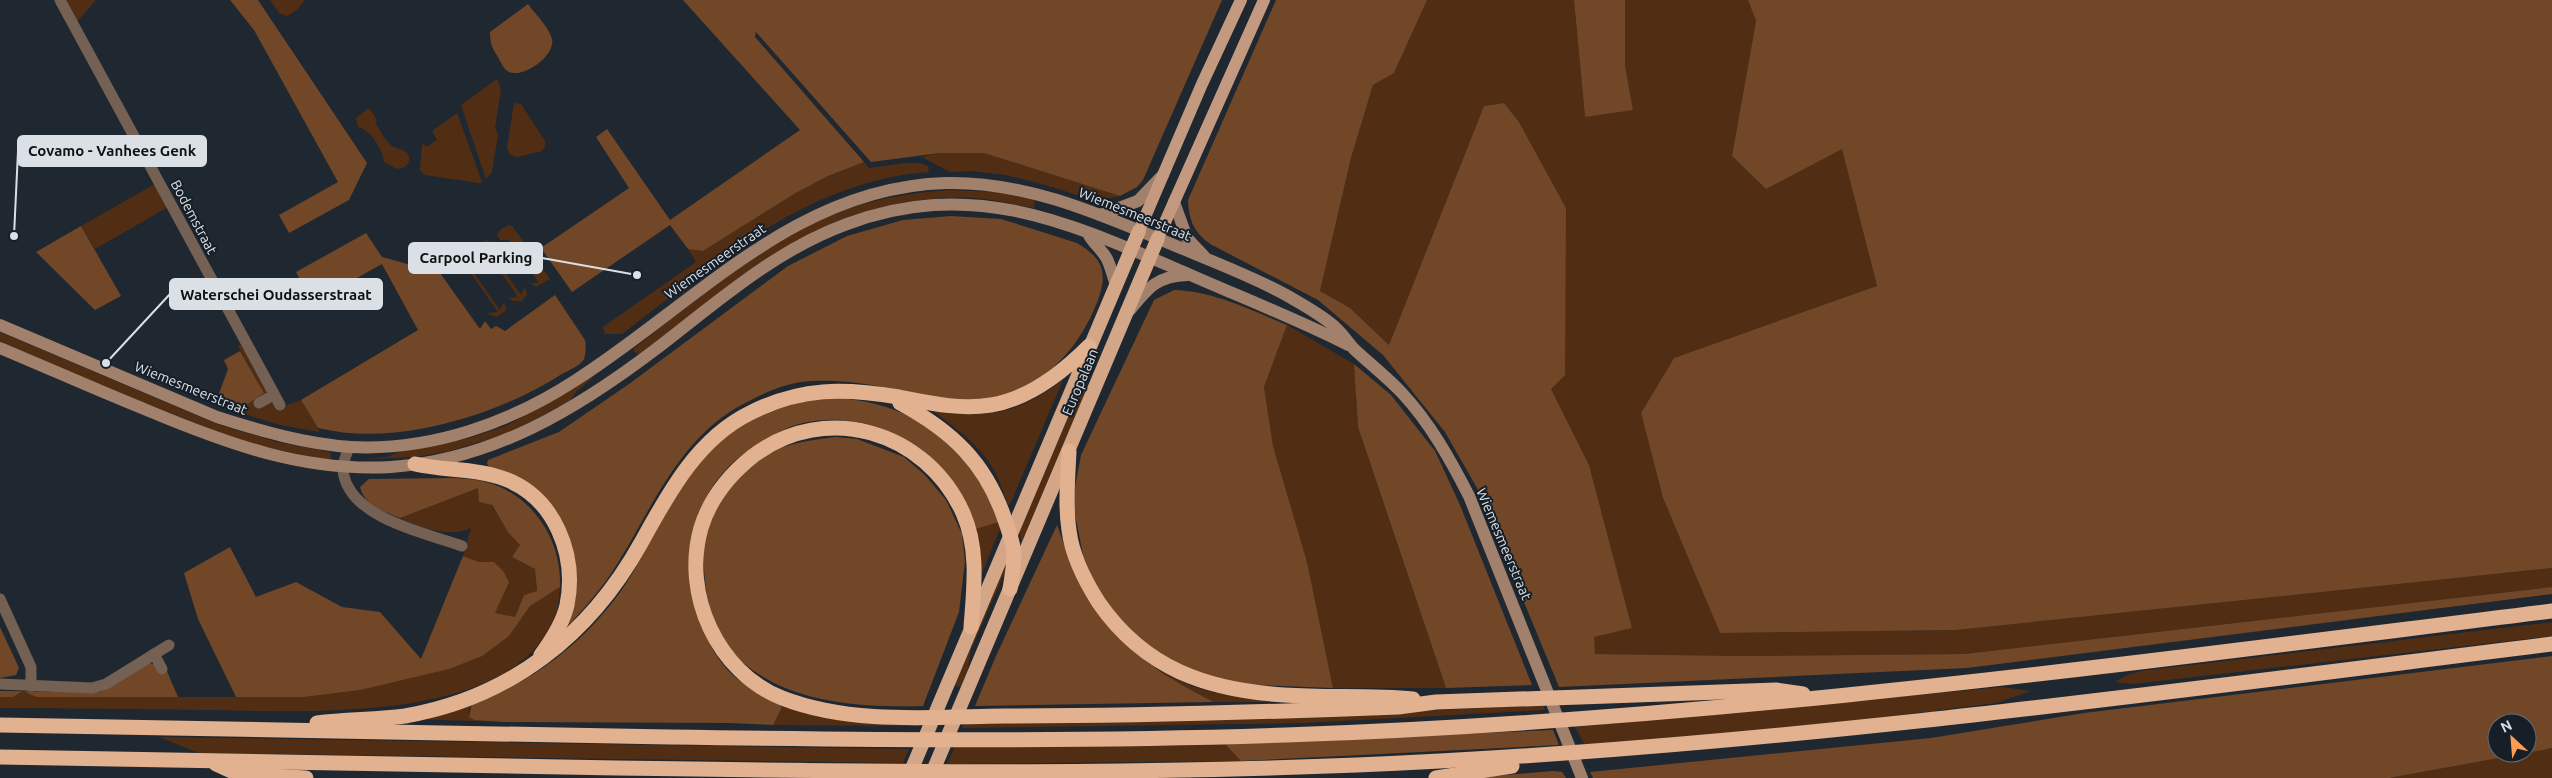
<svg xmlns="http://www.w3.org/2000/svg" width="2552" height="778" font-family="Ubuntu,sans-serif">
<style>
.green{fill:#512e13}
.forest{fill:#714728}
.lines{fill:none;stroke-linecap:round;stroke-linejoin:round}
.minor{stroke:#756153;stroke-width:11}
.secondary{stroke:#a1816c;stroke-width:12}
.primary{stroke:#c39a7f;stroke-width:12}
.trunk{stroke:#d2a687;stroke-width:14}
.motorway{stroke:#e2b18f;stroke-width:15}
.labels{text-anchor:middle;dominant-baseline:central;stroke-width:4;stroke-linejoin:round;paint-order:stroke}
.street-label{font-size:14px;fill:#dae0e6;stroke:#161e27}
.leader{fill:none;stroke:#dae0e6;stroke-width:2}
.callout-dot{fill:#dae0e6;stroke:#161e27;stroke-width:2}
.callout{fill:#dae0e6;stroke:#dae0e6;stroke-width:2}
.callout-label{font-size:15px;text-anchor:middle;font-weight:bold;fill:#111}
</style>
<rect width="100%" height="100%" fill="#1f2830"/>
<g class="green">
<path d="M64,0H96L76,23Z"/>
<path d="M270,0H305L297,10L287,16L279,13Z"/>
<path d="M1427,0H1574L1585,117L1633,109L1625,65V0H1748L1756,21L1732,156L1766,189L1842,148L1877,287L1674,358L1641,413L1663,498L1720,633L1956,630L2552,568V587L1964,654L1740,656L1594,654L1593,637L1632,628L1589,465L1551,389L1566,208L1519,122L1504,103L1484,106L1389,345L1350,308L1320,291L1351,158L1373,85L1394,73Z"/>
<path d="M497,79L501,90L495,128L498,134L492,172L486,179L461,105Z"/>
<path d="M514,103L521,104L545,141V146L542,151L517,157L510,155L507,148Z"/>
<path d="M369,108L377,120L375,122C379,129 386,142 392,146C399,150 411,149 409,162L405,167L397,169L384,162C383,150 371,130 358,127L356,118Z"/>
<path d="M457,113L482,182L479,183L425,175L420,170L422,145L424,144L426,147L437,140L432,131Z"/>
<path d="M940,153H984L1120,196L1096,201L1042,184L1006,175L971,171L950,172L922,157Z"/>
<path d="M864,162L869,168L905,163H920L928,166L929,172C807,181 715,263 622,334H605L603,327L696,262L688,249L703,251L794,194L828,176Z"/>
<path d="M155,184L168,207L95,249L81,226Z"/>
<path d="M948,190L999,192L1035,199L1034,208C1018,205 1001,201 985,199C930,193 879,206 828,225L639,354L634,352V348C702,296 769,236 851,208C882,197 915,193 948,190Z"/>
<path d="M509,225L513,227L550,279L536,287L531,283H539L509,240H500L497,235L501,229Z"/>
<path d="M486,240L494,244L491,253L521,295L525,287L527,295L521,301H513L509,298L518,297L489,255L479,254L478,246Z"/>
<path d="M465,255L473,259L470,268L500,310L503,303L506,306L505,311L497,317L490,315L488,313L498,312L468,269L458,270V260Z"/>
<path d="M1287,325L1354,364L1358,427L1446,688H1333L1307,562L1273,446L1264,387Z"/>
<path d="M0,332L217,424L277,442L330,452L331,458L327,460L245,443L79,376L0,341Z"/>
<path d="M243,345L267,388L269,403H274L278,408L301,400L320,432L280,425L238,412L247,403L264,393L238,346Z"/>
<path d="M595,376L577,391L569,402L506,434L450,451L416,457L364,459L387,457L401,451L470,438L506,426Z"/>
<path d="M1063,380L1011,502L1008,505C1004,494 1000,482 995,472C981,446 956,428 933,411C993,417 1013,416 1063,380Z"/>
<path d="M1080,384L1089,388L1022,545L1019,531Z"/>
<path d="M478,487C493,506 504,528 521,545L512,557L535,569L537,592L524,595L515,617L495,613L494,562H479L463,556L471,528C447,538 423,528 400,518Z"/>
<path d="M999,522L1000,529L982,573L976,529Z"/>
<path d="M1007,562L1009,563L971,649L968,669L961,686H951Z"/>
<path d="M560,587C559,594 559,603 557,610C522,727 299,711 204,710C136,709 68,708 0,708V697H13L23,691L36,697H304L360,690L509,636L530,606Z"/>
<path d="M2552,622V636L2133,684L2115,682L2127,675L2141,671Z"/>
<path d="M1160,671L1191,686L1216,693L1291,702H1214L1182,687Z"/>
<path d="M2002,687L2031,691L1996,703L1860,720L1586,747L1575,727Z"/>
<path d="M472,703L469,710V717L474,720L504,722L412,719Z"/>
<path d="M1543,705L1545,710L1305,723L962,728L964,721L1300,717Z"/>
<path d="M782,707L851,721H921L919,726L773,725Z"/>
<path d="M159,737L909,749L903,763L199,753Z"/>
<path d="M1225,744L1241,761L947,764L955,747Z"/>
<path d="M2552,748V778H2389Z"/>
</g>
<g class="forest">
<path d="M230,0H258L367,163L349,200L289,233L279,215L338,182L254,30Z"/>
<path d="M683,0H1222L1143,180L1137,187L1120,196L984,153H940L871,162L756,32L755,37L864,162L828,176L794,194L703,251L688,249L670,225L572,292L541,248L629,188L596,137L607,129L670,220L800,130Z"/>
<path d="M1276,0H1427L1394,73L1373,85L1351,158L1320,291L1350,308L1389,345L1484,106L1504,103L1519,122L1566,208L1565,375L1551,389L1589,465L1632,628L1594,637L1595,654L1740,656L1964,654L2552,587V594L1967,668L1559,687L1477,488L1445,432L1383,355L1318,300L1212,245C1194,233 1189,221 1188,200Z"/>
<path d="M1574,0H1625V65L1633,110L1585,117Z"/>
<path d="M1748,0H2552V568L1956,630L1720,633L1663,498L1641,413L1674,358L1877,286L1842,149L1766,189L1732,156L1756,21Z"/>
<path d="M528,4C535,14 549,27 552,39C556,56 520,82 506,70C503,67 500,61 498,57C492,48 490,43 490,32Z"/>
<path d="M951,216L1001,219L1077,243C1103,258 1108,273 1098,300C1086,331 1067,360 1039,378C1027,385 1014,394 1001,397C976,404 951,399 925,395C884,387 842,377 800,382C777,386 756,397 736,408C671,447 647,522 606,581C594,597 580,613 566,628V535L491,468L487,464L488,460L559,432L629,384L788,266L847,236L903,220Z"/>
<path d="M81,226L121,296L95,310L36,252Z"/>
<path d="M366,233L382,257L440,273L480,329L485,321L491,329L496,326L505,331L555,295L585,340C586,345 586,353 584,359C580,366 569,370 562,374C519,401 471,420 420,429C387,435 351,436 318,428L301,400L418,330L382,264L312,303L296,272Z"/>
<path d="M1174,290C1213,291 1251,310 1287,325L1264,387L1273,446L1307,562L1333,688L1237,684L1204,676L1150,649L1111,609L1092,577L1083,555L1074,509L1075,487L1081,455L1154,300Z"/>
<path d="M240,351L264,393L243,407L217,399L228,369L224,360Z"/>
<path d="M1354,364L1391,395L1435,451L1460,505L1532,685L1446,688L1358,427Z"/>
<path d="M830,397C891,401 944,424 979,476C988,489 993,507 999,522L976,529C952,457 878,404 799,424C784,428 769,437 755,446C720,467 697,502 691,543C690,554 693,566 694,577C697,616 707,656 740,681C753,690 768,698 782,707L773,725L729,723L504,722L474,720L469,717L472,703C531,685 588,639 623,588C643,559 656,526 674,496C701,451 742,416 793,402C804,399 818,399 830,397Z"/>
<path d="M836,437L857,439L904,457L925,475L946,500L962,534L965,561L959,612L923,706C866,707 803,705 754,671C719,647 705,607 704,566C704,559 702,550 703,543C709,508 736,478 763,458C782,443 812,440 836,437Z"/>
<path d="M455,478C465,479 476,479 486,482C533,495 562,540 560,587L530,606L509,636L482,656L449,669L360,690L304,697H236L198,619L184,573L230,547L256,597L296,582L342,607L380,612L421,659L463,556L479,562H494L503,571L509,582L495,613L515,617L524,595L537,591L535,569L512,557L520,545L508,532L492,505L479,502L478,488L400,518C383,511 365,506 360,487L369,479Z"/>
<path d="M1057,525C1065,546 1072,569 1083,589C1112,642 1160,676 1214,702L975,706L996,656Z"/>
<path d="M0,627L19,668L16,675L0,678Z"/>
<path d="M2552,656V748L2527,753V723H2497V753H2526L2389,778H1593L1590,772L1931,738L2084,713Z"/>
<path d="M147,662L166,669L178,697H36L23,691L13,697H0V691L100,692Z"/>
<path d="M1553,730L1559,745L1241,761L1225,744Z"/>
<path d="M1553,771L1562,772L1566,778H1472Z"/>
</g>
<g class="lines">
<g class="minor">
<path d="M60,0L280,405"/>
<path d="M259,403L274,395"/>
<path d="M349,447C346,456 341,466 344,476C354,519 426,533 462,546"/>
<path d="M0,599L31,667V686"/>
<path d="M154,654L162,669"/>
<path d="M0,684L92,688L106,684L169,645"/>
</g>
<g class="secondary">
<path d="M1174,202L1187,238L1204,256"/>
<path d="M1100,215L1138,201L1163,175"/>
<path d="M1088,233C1092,243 1101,248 1107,259C1111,267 1113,277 1116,285"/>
<path d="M1130,310C1148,288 1157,276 1187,275"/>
<path d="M0,325L217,417C261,431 305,444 351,447C431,451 510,423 576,380C695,304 795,187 946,183C1032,181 1110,219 1188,251C1223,266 1261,280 1293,299C1307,307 1324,317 1335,327C1342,333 1348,342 1354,349C1370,364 1387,377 1402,393C1430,423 1450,459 1469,496L1582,778"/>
<path d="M0,348C50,369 99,391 149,411C228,444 304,472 391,467C493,460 577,409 656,349C716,303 775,250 847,224C974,177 1070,223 1186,273C1240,297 1295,318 1348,345"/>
</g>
<g class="primary">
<path d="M1139,231L1202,84L1241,0"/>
<path d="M1158,238L1264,0"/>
</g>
<g class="trunk">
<path d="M908,778L1139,231"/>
<path d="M930,778L1158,238"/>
</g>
<g class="motorway">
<path d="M900,403C952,431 986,463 1005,520C1009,531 1013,542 1014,554C1014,565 1012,577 1010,589"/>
<path d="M1069,451C1068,477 1065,504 1069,530C1072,556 1085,581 1099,603C1145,669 1207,690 1284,695C1327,698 1370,695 1413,699"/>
<path d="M415,464C445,471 476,468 505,479C555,498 577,555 567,605C563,623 552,640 541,655"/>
<path d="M971,627C974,588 979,549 963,513C926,431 826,401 753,456C729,475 710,498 701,528C682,594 717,672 782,698C852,725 932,717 1005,716C1136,716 1267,712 1398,707L1436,702L1776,690L1803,694"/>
<path d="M317,723C346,719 376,720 405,716C510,698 590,635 641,543C668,494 697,439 750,413C801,387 844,388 899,397C930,403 959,410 991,405C1029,399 1063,372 1089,346"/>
<path d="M0,725C223,729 446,733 669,737C874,740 1080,742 1286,735C1710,721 2131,663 2552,611"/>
<path d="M0,757C206,761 411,764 617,768C891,772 1166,776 1440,761C1812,741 2182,690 2552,644"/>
<path d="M216,764L238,774L306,778"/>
<path d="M1436,778L1512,766"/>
</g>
</g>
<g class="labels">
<g class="street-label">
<text transform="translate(1135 214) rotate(22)">Wiemesmeerstraat</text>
<text transform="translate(194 217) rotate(62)">Bodemstraat</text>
<text transform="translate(715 261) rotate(-35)">Wiemesmeerstraat</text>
<text transform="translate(1080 382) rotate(-67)">Europalaan</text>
<text transform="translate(191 388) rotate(22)">Wiemesmeerstraat</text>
<text transform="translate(1504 544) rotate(67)">Wiemesmeerstraat</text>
</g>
</g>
<path class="leader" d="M14 236L18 151M637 275L542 258M106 363L170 294"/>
<g class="callout-dot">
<circle cx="14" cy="236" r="5"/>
<circle cx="637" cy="275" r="5"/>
<circle cx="106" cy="363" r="5"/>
</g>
<g class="callout">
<rect x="18" y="136" width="188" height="30" rx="5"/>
<rect x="409" y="243" width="133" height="30" rx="5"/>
<rect x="170" y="279" width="212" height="30" rx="5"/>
</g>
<g class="callout-label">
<text x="112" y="156">Covamo - Vanhees Genk</text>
<text x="476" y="263">Carpool Parking</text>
<text x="276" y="300">Waterschei Oudasserstraat</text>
</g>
<g transform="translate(2512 738) rotate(334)"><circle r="24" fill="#161e27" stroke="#646c73"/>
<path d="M0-4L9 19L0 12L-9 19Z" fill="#fd9d54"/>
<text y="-8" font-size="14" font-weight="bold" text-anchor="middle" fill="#dae0e6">N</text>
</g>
</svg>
